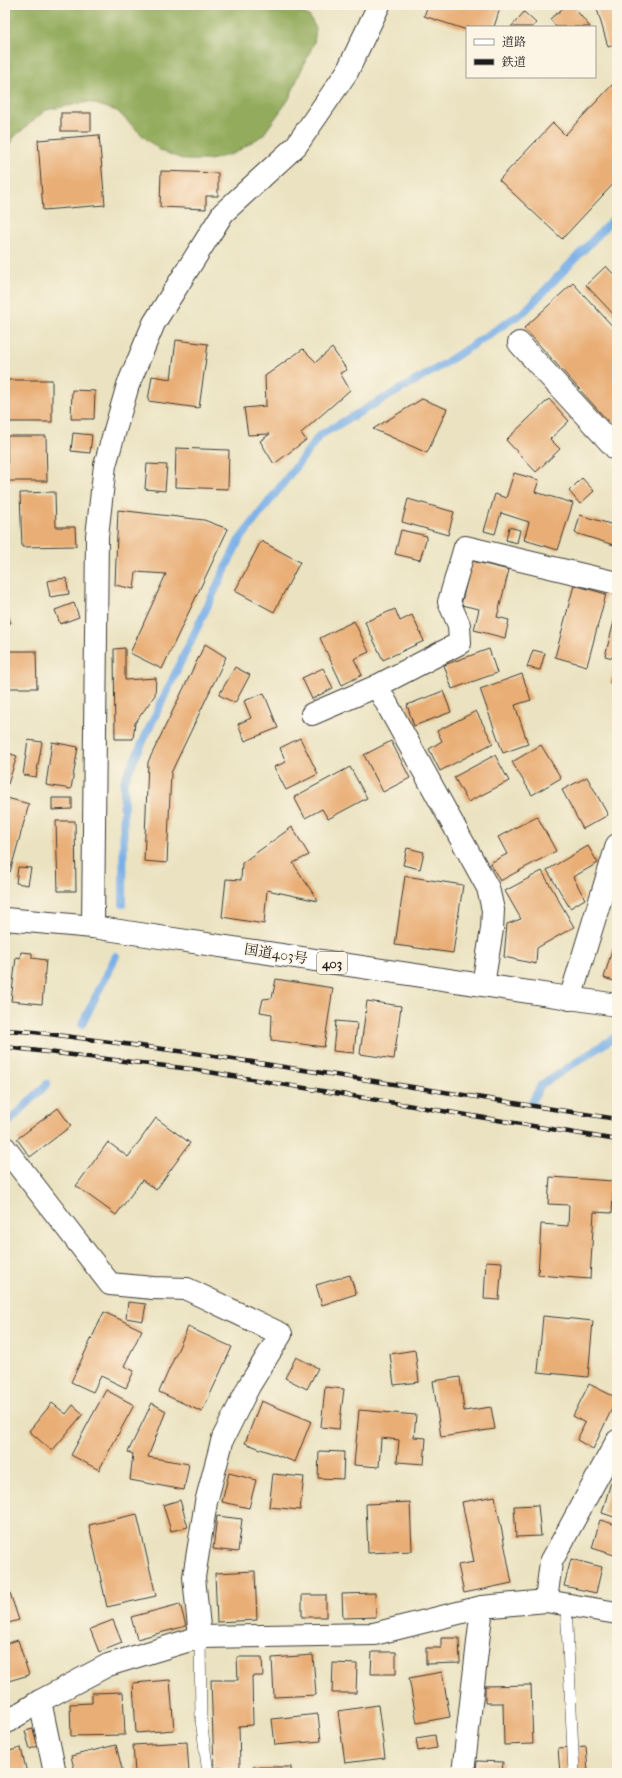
<svg xmlns="http://www.w3.org/2000/svg" width="622" height="1778" font-family="'IM FELL French Canon','Noto Serif JP',serif">
<style>
.forest{fill:#92ab5c;stroke:#57643c}
.lines{fill:none;stroke-linecap:round;stroke-linejoin:round}
.stream{stroke:#78afe7;stroke-width:8}
.building{fill:#e9ae76}
.service-casing{stroke:#3b3a35;stroke-width:12}
.minor-casing{stroke:#3b3a35;stroke-width:24}
.trunk-casing{stroke:#3b3a35;stroke-width:24}
.service{stroke:#fff;stroke-width:11}
.minor{stroke:#fff;stroke-width:22}
.trunk{stroke:#fff;stroke-width:22}
.rail-casing{stroke:#1c1c1c;stroke-width:4.5}
.rail{stroke:#fcf5e5;stroke-width:3;stroke-dasharray:9;stroke-linecap:butt}
.labels{text-anchor:middle;dominant-baseline:central;stroke-width:3.5;stroke-linejoin:round;paint-order:stroke}
.shield{fill:#fcf5e5;stroke:#5f5d58;stroke-width:1}
.shield-label{font-size:13px;font-weight:bold;fill:#1c1c1c}
.street-label{font-size:14px;fill:#1c1c1c;stroke:#fcf5e5}
</style>
<rect width="100%" height="100%" fill="#fcf5e5"/>
<filter id="ink" filterUnits="userSpaceOnUse"><feTurbulence type="fractalNoise" baseFrequency=".025" numOctaves="2"/><feDisplacementMap in="SourceGraphic" scale="8" xChannelSelector="R" yChannelSelector="G"/><feConvolveMatrix kernelMatrix="1 2 1 2 8 2 1 2 1" color-interpolation-filters="sRGB"/></filter>
<filter id="wash" filterUnits="userSpaceOnUse"><feTurbulence type="fractalNoise" baseFrequency=".012" numOctaves="4" result="noise"/><feDisplacementMap in="SourceGraphic" scale="16" xChannelSelector="R" yChannelSelector="G"/><feGaussianBlur stdDeviation="0.9" result="paint"/><feColorMatrix in="noise" values="0 0 0 0 0 0 0 0 0 0 0 0 0 0 0 0 0 1.4 0 .05"/><feComposite in="paint" operator="in"/></filter>
<g filter="url(#wash)">
<rect width="100%" height="100%" fill="#eae2c0"/>
<path class="forest" d="M5,5H285L309,16L316,28L314,43L299,75L289,99L263,135L235,153L210,160H185L161,151L144,137L117,111L89,102L46,110L15,136L5,151Z"/>
<g class="lines">
<g class="stream">
<path d="M123,904L124,781L238,542L320,435L436,369L525,311L617,215"/>
<path d="M82,1024L116,956"/>
<path d="M532,1102L541,1085L615,1037"/>
<path d="M5,1126L47,1084"/>
</g>
</g>
<g id="blocks">
<g class="building">
<path d="M428,5H501L494,27H467V30L424,16Z"/>
<path d="M567,5H572L590,27H556L550,19Z"/>
<path d="M596,5H617V44L608,47Z"/>
<path d="M524,12L536,23L533,27H511Z"/>
<path d="M613,84L617,88V180L562,239L499,180L553,123L565,135Z"/>
<rect x="61" y="113" width="30" height="18"/>
<path d="M99,135L105,205L43,210L38,140Z"/>
<path d="M161,171L218,173V196H206V209L160,207Z"/>
<path d="M606,266L617,278V318L586,285Z"/>
<path d="M573,283L617,331V431L524,328Z"/>
<path d="M176,340L208,344L199,408L148,401L152,376L171,379Z"/>
<path d="M332,348L347,370L340,373L350,390L301,433L306,440L274,464L260,441L270,434L248,435L244,408L266,406L265,376L303,349L316,362Z"/>
<rect x="5" y="380" width="47" height="42"/>
<path d="M72,390L95,391L94,419H71Z"/>
<path d="M422,399L447,409L427,453L373,429Z"/>
<path d="M549,399L569,421L550,439L560,449L536,472L506,440Z"/>
<path d="M73,433L92,435L90,453L71,451Z"/>
<path d="M7,436H46L47,481H8Z"/>
<path d="M176,448L229,450L228,489L175,487Z"/>
<path d="M147,464L167,465L165,491L145,489Z"/>
<path d="M514,473L539,480L535,492L573,503L558,550L524,540L529,522L501,513L495,534L484,531L495,494L506,498Z"/>
<path d="M582,478L594,491L580,504L569,491Z"/>
<path d="M55,492L56,527H75L76,546L22,547L20,493Z"/>
<path d="M408,499L454,512L448,535L402,522Z"/>
<path d="M118,510L204,520L228,529L162,669L130,653L166,574L136,572L134,589L115,585Z"/>
<path d="M580,515L617,526V546L575,533Z"/>
<path d="M509,527L520,530L517,543L506,540Z"/>
<path d="M401,530L427,536L420,560L395,554Z"/>
<path d="M261,541L300,562L274,612L235,591Z"/>
<path d="M472,561L509,570L497,617L509,620L505,638L474,630L479,609L461,605Z"/>
<path d="M66,578L69,594L50,597L47,581Z"/>
<path d="M574,585L606,594L587,666L555,657Z"/>
<path d="M74,603L79,617L60,624L55,610Z"/>
<path d="M5,606L11,623L5,624Z"/>
<path d="M395,609L400,621L412,615L424,641L383,660L365,622Z"/>
<path d="M617,610V659L605,656Z"/>
<path d="M354,621L369,652L354,659L362,675L342,685L320,638Z"/>
<path d="M205,644L226,657L171,773L167,863L144,861L148,762Z"/>
<path d="M125,648V680L156,678L155,695L135,723L133,739H115L114,649Z"/>
<path d="M489,649L497,673L452,689L444,665Z"/>
<path d="M533,650L545,653L540,670L527,667Z"/>
<path d="M5,651H36L37,688H5Z"/>
<path d="M235,667L250,675L235,703L219,695Z"/>
<path d="M323,668L333,688L312,699L302,678Z"/>
<path d="M614,668L617,669V684L610,683Z"/>
<path d="M522,674L531,700L515,705L528,744L503,753L480,689Z"/>
<path d="M443,691L451,712L414,726L407,705Z"/>
<path d="M264,693L278,728L245,741L238,724L251,718L244,701Z"/>
<path d="M476,711L493,743L440,771L429,749L442,741L437,731Z"/>
<path d="M300,738L318,774L286,790L274,767L286,762L280,748Z"/>
<path d="M28,740L42,742L36,777L23,775Z"/>
<path d="M391,741L410,778L383,792L364,755Z"/>
<path d="M52,742L78,747L71,789L46,785Z"/>
<path d="M541,745L561,778L532,795L512,762Z"/>
<path d="M5,752L17,756L8,784L5,783Z"/>
<path d="M495,755L509,781L468,802L454,777Z"/>
<path d="M350,767L367,798L328,819L322,809L305,818L294,797Z"/>
<path d="M587,777L608,815L583,829L562,790Z"/>
<path d="M7,798L29,804L10,872L5,870V806Z"/>
<path d="M52,798H72V809L52,810Z"/>
<path d="M537,816L556,851L500,881L490,863L507,854L498,837Z"/>
<path d="M56,821H75L76,891H58Z"/>
<path d="M292,827L309,855L293,863L318,901L267,890L264,924L222,917L226,879L241,880L242,863Z"/>
<path d="M588,846L598,863L573,877L585,899L570,908L547,870Z"/>
<path d="M407,848L424,852L420,869L403,865Z"/>
<path d="M18,867L31,868L28,885L16,883Z"/>
<path d="M542,871L574,927L537,948L536,964L504,957L507,924L521,919L505,891Z"/>
<path d="M405,876L463,885L453,953L395,945Z"/>
<path d="M617,932V982L604,978Z"/>
<path d="M21,952L32,953V958L46,960L42,1004L11,1001L16,957L20,958Z"/>
<path d="M276,979L333,988L324,1047L271,1040L272,1014L260,1012L263,999L272,998Z"/>
<path d="M367,1001L401,1006L394,1059L360,1054Z"/>
<path d="M336,1021L357,1023L354,1053L333,1051Z"/>
<path d="M58,1108L71,1126L30,1157L17,1139Z"/>
<path d="M156,1118L190,1143L156,1190L142,1180L116,1215L76,1186L108,1142L128,1157Z"/>
<path d="M550,1177L614,1181L612,1213L594,1212L590,1279L538,1275L541,1224L568,1226L569,1205L548,1204Z"/>
<path d="M486,1261L502,1262L499,1300L484,1299Z"/>
<path d="M350,1275L356,1294L322,1305L316,1285Z"/>
<path d="M128,1302L146,1304L143,1321L126,1318Z"/>
<path d="M104,1312L142,1330L124,1366L134,1371L126,1388L101,1376L93,1392L71,1382Z"/>
<path d="M543,1316L593,1321L588,1377L538,1372Z"/>
<path d="M188,1327L232,1347L202,1412L159,1392Z"/>
<path d="M415,1350L419,1382L394,1385L390,1354Z"/>
<path d="M296,1357L318,1368L307,1389L285,1378Z"/>
<path d="M460,1377L464,1411L491,1407L495,1429L441,1437L433,1381Z"/>
<path d="M589,1384L617,1398L593,1449L577,1440L585,1423L573,1416Z"/>
<path d="M325,1387L344,1389L339,1429L321,1427Z"/>
<path d="M106,1390L134,1405L99,1470L71,1455Z"/>
<path d="M261,1401L311,1421L295,1462L245,1443Z"/>
<path d="M52,1403L66,1414L73,1405L83,1414L52,1451L29,1431Z"/>
<path d="M152,1403L166,1411L148,1457L189,1464L184,1490L130,1480L133,1454L128,1452Z"/>
<path d="M359,1410L416,1415L414,1437L426,1438L424,1464L397,1462L399,1440L381,1438L379,1467L354,1465Z"/>
<path d="M319,1451L344,1452L343,1479L318,1478Z"/>
<path d="M229,1473L256,1480L249,1508L222,1502Z"/>
<path d="M273,1474L304,1477L300,1510L269,1507Z"/>
<path d="M611,1482L617,1484V1518L602,1513Z"/>
<path d="M495,1496L512,1583L464,1593L458,1565L474,1562L462,1502Z"/>
<path d="M180,1500L188,1527L171,1531L163,1505Z"/>
<path d="M410,1502L412,1551L368,1553L366,1504Z"/>
<path d="M538,1505L541,1536L516,1537L514,1506Z"/>
<path d="M137,1514L156,1596L107,1607L89,1525Z"/>
<path d="M217,1516L242,1519L238,1552L213,1549Z"/>
<path d="M600,1520L617,1525V1556L592,1548Z"/>
<path d="M571,1559L602,1567L596,1593L564,1586Z"/>
<path d="M255,1571L257,1620L217,1622L215,1573Z"/>
<path d="M10,1593L19,1620L5,1624V1595Z"/>
<path d="M375,1593L376,1617L343,1618L342,1594Z"/>
<rect x="302" y="1595" width="24" height="22"/>
<path d="M180,1604L186,1626L137,1639L131,1617Z"/>
<path d="M113,1620L122,1643L99,1652L90,1629Z"/>
<path d="M441,1638H459L460,1663L426,1664V1648H441Z"/>
<path d="M18,1640L29,1675L5,1682V1644Z"/>
<path d="M372,1652H396V1674H371Z"/>
<path d="M313,1655L316,1695L274,1697L272,1658Z"/>
<path d="M237,1657H262L263,1676H252L253,1725L239,1726L240,1768H214L211,1680H238Z"/>
<path d="M333,1663L357,1664L356,1693H332Z"/>
<path d="M442,1672L450,1717L417,1723L409,1678Z"/>
<path d="M170,1680L174,1730L136,1733L133,1683Z"/>
<path d="M531,1685L533,1744L504,1745L503,1703H485V1686Z"/>
<path d="M123,1692L125,1735L71,1736L70,1704L92,1703V1693Z"/>
<path d="M378,1705L385,1758L345,1763L338,1711Z"/>
<path d="M318,1714L321,1741L275,1745L272,1719Z"/>
<path d="M33,1729L38,1746L30,1749L25,1731Z"/>
<path d="M435,1735L437,1748L418,1751L416,1738Z"/>
<path d="M187,1742L189,1773H135L133,1745Z"/>
<path d="M116,1745L123,1773H75L71,1756Z"/>
<path d="M586,1746L588,1772L560,1773L558,1748Z"/>
<path d="M21,1748L27,1773H5V1752Z"/>
<path d="M477,1761L503,1762L502,1773H476Z"/>
<rect x="253" y="1767" width="38" height="6"/>
</g>
</g>
</g>
<g filter="url(#ink)">
<use href="#blocks" fill-opacity="0" stroke="#3b3a35" stroke-width="1"/>
<g class="lines">
<g class="service-casing">
<g id="service">
<path d="M566,1604L574,1773"/>
<path d="M200,1637L201,1720L208,1773"/>
</g>
</g>
<g class="minor-casing">
<g id="minor">
<path d="M519,343L617,450"/>
<path d="M377,686L488,888L493,910L492,929L483,985"/>
<path d="M312,714L377,686L460,643L459,625L449,602L465,547L617,583"/>
<path d="M93,927L97,536L105,465L128,385L154,323L223,213L296,146L347,72L379,5"/>
<path d="M570,999L617,845"/>
<path d="M5,1148L110,1284L153,1288L187,1289L281,1334L249,1386L223,1438L206,1502L194,1577L200,1637"/>
<path d="M546,1601L551,1562L617,1441"/>
<path d="M40,1701L55,1773"/>
<path d="M5,1723L40,1701L108,1665L200,1637L374,1634L482,1607L546,1601L617,1613"/>
<path d="M463,1773L482,1607"/>
</g>
</g>
<g class="trunk-casing">
<path id="trunk" d="M5,919L93,927L617,1005"/>
</g>
<use href="#service" class="service"/>
<use href="#minor" class="minor"/>
<use href="#trunk" class="trunk"/>
<g class="rail-casing">
<g id="rail">
<path d="M5,1030L34,1032L201,1054L617,1119"/>
<path d="M5,1047L191,1069L617,1140"/>
</g>
</g>
<use href="#rail" class="rail"/>
</g>
</g>
<g class="labels">
<rect class="shield" x="317" y="952" width="30" height="22" rx="3"/>
<g class="shield-label">
<text x="332" y="963">403</text>
</g>
<g class="street-label">
<text transform="translate(276 954) rotate(9)">国道403号</text>
</g>
</g>
<rect width="622" height="1778" fill="none" stroke="#fcf5e5" stroke-width="20"/>
<rect x="466" y="26" width="130" height="52" fill="#fcf5e5" stroke="#a29e95"/>
<rect x="474" y="39" width="20" height="6" fill="#ffffff" stroke="#a29e95"/>
<text x="502" y="46" font-size="12" fill="#1c1c1c">道路</text>
<rect x="474" y="59" width="20" height="6" fill="#1c1c1c" stroke="#a29e95"/>
<text x="502" y="66" font-size="12" fill="#1c1c1c">鉄道</text>
</svg>
